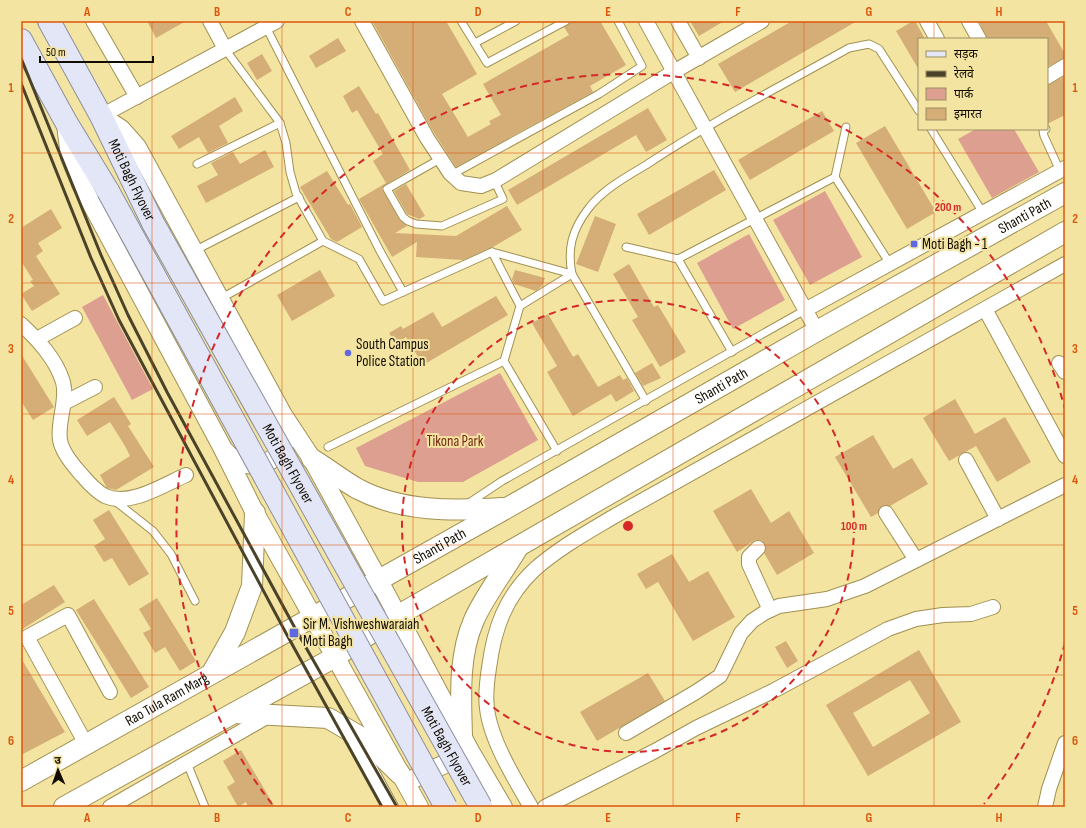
<svg xmlns="http://www.w3.org/2000/svg" width="1086" height="828" font-family="'Sofia Sans Condensed','Noto Sans Devanagari',sans-serif">
<style>
.green{fill:#dda090}
.building{fill:#d5ad76;fill-rule:evenodd}
.lines{fill:none;stroke-linecap:round;stroke-linejoin:round}
.service-casing{stroke:#a19152;stroke-width:9}
.minor-casing{stroke:#a19152;stroke-width:16}
.tertiary-casing{stroke:#a19152;stroke-width:20}
.secondary-casing{stroke:#a19152;stroke-width:22}
.primary-casing{stroke:#8c8f9d;stroke-width:24}
.service{stroke:#fff;stroke-width:7}
.minor{stroke:#fff;stroke-width:14}
.tertiary{stroke:#fff;stroke-width:18}
.secondary{stroke:#fff;stroke-width:20}
.primary{stroke:#e2e6f7;stroke-width:22}
.rail{stroke:#4b4329;stroke-width:3}
.primary-bridge-casing{stroke:#8c8f9d;stroke-width:24;stroke-linecap:butt}
.primary-bridge{stroke:#e2e6f7;stroke-width:22}
.grid{fill:none;stroke:#dd550b;stroke-width:1;stroke-opacity:0.55}
.ring{fill:none;stroke:#d62828;stroke-width:2;stroke-dasharray:7 5}
.poi-dot{fill:#5e68df;stroke:#f4e4a2;stroke-width:1.5}
.labels{text-anchor:middle;dominant-baseline:central;stroke-width:4;stroke-linejoin:round;paint-order:stroke}
.street-label{font-size:15px;fill:#120c00;stroke:#f4e4a2}
.poi-label{font-size:15px;fill:#120c00;stroke:#f4e4a2;text-anchor:start}
.park-label{font-size:15px;fill:#752814;stroke:#f4e4a2}
.centre{fill:#d62828;stroke:#f4e4a2;stroke-width:2}
.ring-label{font-size:12px;text-anchor:middle;font-weight:bold;fill:#d62828;stroke:#f4e4a2;stroke-width:4;stroke-linejoin:round;paint-order:stroke}
.neatline{fill:none;stroke:#dd550b;stroke-width:1.5}
.grid-label{font-size:13px;text-anchor:middle;font-weight:bold;fill:#dd550b}
</style>
<rect width="100%" height="100%" fill="#f4e4a2"/>
<g class="green">
<path d="M976,129H1014L1039,172L992,198L958,139Z"/>
<path d="M825,191L862,257L810,285L773,220Z"/>
<path d="M749,234L785,300L733,329L697,263Z"/>
<path d="M103,295L153,389L132,400L82,307Z"/>
<path d="M500,373L538,440L463,482H418L365,466L356,448Z"/>
</g>
<g class="building">
<path d="M147,21H186L156,38Z"/>
<path d="M372,21H446L477,74L442,94L468,137L491,124L489,121L501,115L483,84L569,35L564,27L572,21H600L626,65L590,86L593,92L456,167L431,128Z"/>
<path d="M690,21H724L699,36Z"/>
<path d="M792,21H857L735,92L718,64Z"/>
<path d="M913,21H915L925,39H919V70L896,31Z"/>
<path d="M979,21H1046L1065,54V58L1047,67V39H987Z"/>
<path d="M338,38L346,51L316,68L309,56Z"/>
<path d="M262,54L272,71L257,80L247,63Z"/>
<path d="M1065,76V115L1047,124V85Z"/>
<path d="M359,86L376,114L378,113L410,170L385,185L382,189L399,219L407,226L395,233L456,236L507,206L522,230L493,247L463,260L416,257L417,242L392,257L359,199L386,183L373,161L383,154L357,110L352,113L343,96Z"/>
<path d="M235,97L243,111L219,126L228,143L208,153L199,137L179,149L171,136Z"/>
<path d="M648,108L667,140L646,152L636,135L517,205L508,190Z"/>
<path d="M822,111L834,131L750,180L738,160Z"/>
<path d="M885,126L936,212L907,229L856,143Z"/>
<path d="M265,150L274,167L206,203L197,186L218,175L211,163L233,152L240,164Z"/>
<path d="M714,170L726,190L649,235L637,214Z"/>
<path d="M327,171L348,205L350,204L362,227L337,242L331,239L300,187Z"/>
<path d="M406,184L425,216L419,219L407,214L394,191Z"/>
<path d="M51,209L62,228L38,243L43,251L36,256L60,294L32,311L21,294L34,286L30,281L33,280L21,261V228Z"/>
<path d="M595,216L616,224L598,272L576,264Z"/>
<path d="M629,264L654,307L658,305L686,352L660,367L632,320L638,317L613,274Z"/>
<path d="M320,270L335,296L292,321L277,295Z"/>
<path d="M515,270L545,278L542,286L536,291L514,284L512,279Z"/>
<path d="M496,296L508,315L423,365L406,337L396,344L389,333L401,326L403,329L433,312L442,327Z"/>
<path d="M548,314L573,357L578,354L598,387L620,375L623,380L627,378L634,391L616,402L611,394L573,416L547,372L557,366L532,323Z"/>
<path d="M21,354L54,407L33,420L21,401Z"/>
<path d="M652,363L661,378L643,386L635,373Z"/>
<path d="M114,397L131,424L128,426L154,467L116,490L107,488L100,475L130,456L125,446L110,422L87,436L77,420Z"/>
<path d="M955,399L975,434L1005,417L1031,462L997,482L976,446L949,461L923,418Z"/>
<path d="M873,435L893,469L912,458L928,484L890,506H882L878,513L871,517L835,457Z"/>
<path d="M751,489L771,523L789,511L814,553L777,575L764,553L766,545L761,540H755L737,552L713,511Z"/>
<path d="M109,510L149,574L129,586L112,558L104,562L94,546L105,539L93,520Z"/>
<path d="M672,554L689,582L708,571L735,617L693,641L658,582L646,589L637,574Z"/>
<path d="M54,585L65,602L21,630V605Z"/>
<path d="M157,598L196,661L180,671L165,647L155,653L143,633L151,629L139,609Z"/>
<path d="M94,599L149,687L131,698L76,610Z"/>
<path d="M786,641L798,661L787,668L775,647Z"/>
<path d="M919,650L961,722L868,776L826,705ZM910,680L930,713L873,747L853,713Z"/>
<path d="M21,658L65,732L21,755Z"/>
<path d="M648,673L665,701L597,741L580,712Z"/>
<path d="M241,750L275,807H248L246,802L238,807L227,787L235,782L223,761Z"/>
</g>
<g class="lines">
<g class="service-casing">
<g id="service">
<path d="M461,21L487,63L566,21"/>
<path d="M266,27L380,251L403,292"/>
<path d="M475,43L516,21"/>
<path d="M225,49L280,123L286,143L290,172L296,193L323,241L359,259L383,301L492,252"/>
<path d="M931,129L983,213"/>
<path d="M1046,129L1043,131L1044,136L1060,171"/>
<path d="M440,159L387,189L403,217L408,221L416,224L442,226L503,199L494,180"/>
<path d="M197,164L280,123"/>
<path d="M451,175L599,94L642,66L618,21"/>
<path d="M835,177L846,127"/>
<path d="M626,247L678,259"/>
<path d="M194,251L299,197"/>
<path d="M220,299L323,241"/>
<path d="M520,306L492,252L572,274L520,306L504,361L557,451"/>
<path d="M732,352L678,259L835,177L890,264"/>
<path d="M646,401L572,274C567,249 572,230 588,209C602,190 626,177 646,165C711,122 781,86 849,48L869,44L879,49L919,111"/>
<path d="M328,447L504,361"/>
<path d="M115,501L153,531L171,554L195,601"/>
<path d="M466,505L502,481L805,310"/>
<path d="M187,763L205,807"/>
</g>
</g>
<g class="minor-casing">
<g id="minor">
<path d="M93,21L137,97"/>
<path d="M210,21L225,49"/>
<path d="M362,21L427,138L450,173L461,183L481,186L496,180L675,71L762,21"/>
<path d="M646,21L817,331"/>
<path d="M678,21L699,58"/>
<path d="M927,21L937,39"/>
<path d="M969,21L979,39"/>
<path d="M1047,77L1065,66"/>
<path d="M101,116L277,21"/>
<path d="M985,309L1065,456"/>
<path d="M805,310L1065,168"/>
<path d="M21,324C38,340 56,359 63,382C68,401 57,421 60,440C62,452 72,464 80,473C87,481 95,491 105,496C130,507 163,485 186,475"/>
<path d="M37,339L75,318"/>
<path d="M1059,363L1065,372"/>
<path d="M64,403L95,387"/>
<path d="M966,460L998,519"/>
<path d="M886,513L916,560"/>
<path d="M758,548L749,557V564L770,610"/>
<path d="M350,732L391,807"/>
<path d="M626,733L696,692L720,676L741,633L752,621L764,613L779,606L827,599L865,586L1065,485"/>
<path d="M86,744L27,637L68,615L110,692"/>
<path d="M110,807L270,715"/>
<path d="M531,807C515,780 490,739 487,708C485,695 487,681 489,668C494,629 505,597 535,569C559,548 586,533 613,517L1065,264"/>
<path d="M545,807L655,751L696,728L773,691L888,629L916,619L943,615L971,614L993,607"/>
<path d="M1045,807L1049,789L1065,743"/>
</g>
</g>
<g class="tertiary-casing">
<g id="tertiary">
<path d="M101,116L121,129L137,147L283,415L312,459L378,579L470,751L503,807"/>
<path d="M66,124L70,157L81,184L222,447L255,513L419,807"/>
<path d="M225,451C242,473 279,468 286,439"/>
<path d="M415,778L466,754"/>
</g>
</g>
<g class="secondary-casing">
<g id="secondary">
<path d="M312,459C327,468 342,480 358,489C402,512 453,511 502,508"/>
<path d="M212,673L235,632L252,586L255,513"/>
<path d="M234,713L328,718L364,739L400,774"/>
<path d="M462,736C461,698 458,656 474,620C484,597 504,571 517,549"/>
<path id="s1" d="M21,781L507,508L817,331L1065,193"/>
<path d="M64,807L335,657L397,616L1065,232"/>
</g>
</g>
<g class="primary-casing">
<g id="primary">
<path id="s2" d="M49,21L101,116L153,223"/>
<path d="M21,40L66,122L108,191"/>
</g>
</g>
<use href="#service" class="service"/>
<use href="#minor" class="minor"/>
<use href="#tertiary" class="tertiary"/>
<use href="#secondary" class="secondary"/>
<use href="#primary" class="primary"/>
<g class="rail">
<path d="M21,58L101,255L128,315L167,392L296,630L397,807"/>
<path d="M21,83L91,258L119,320L287,635L382,807"/>
</g>
<g class="primary-bridge-casing">
<g id="primary-bridge">
<path d="M108,191L446,807"/>
<path id="s3" d="M153,223L481,807"/>
</g>
</g>
<use href="#primary-bridge" class="primary-bridge"/>
</g>
<path class="grid" d="M152,21V807M282,21V807M413,21V807M543,21V807M673,21V807M804,21V807M934,21V39M934,129V807M21,153H1065M21,283H1065M21,414H1065M21,545H1065M21,675H1065"/>
<g class="ring">
<circle cx="628" cy="526" r="226"/>
<path d="M1065 643A452 452 0 0 1 984 804M272 804A452 452 0 1 1 1065 409"/>
</g>
<g class="poi-dot">
<rect x="910" y="240" width="8" height="8" rx="2"/>
<circle cx="348" cy="353" r="4"/>
<rect x="289" y="628" width="10" height="10" rx="2"/>
</g>
<g class="labels">
<g class="street-label">
<text stroke="none"><textPath href="#s2" startOffset="179">Moti Bagh Flyover</textPath></text>
<text stroke="none"><textPath href="#s1" startOffset="1152">Shanti Path</textPath></text>
<text stroke="none"><textPath href="#s1" startOffset="804">Shanti Path</textPath></text>
<text stroke="none"><textPath href="#s3" startOffset="276">Moti Bagh Flyover</textPath></text>
<text stroke="none"><textPath href="#s1" startOffset="480">Shanti Path</textPath></text>
<text stroke="none"><textPath href="#s1" startOffset="167">Rao Tula Ram Marg</textPath></text>
<text stroke="none"><textPath href="#s3" startOffset="600">Moti Bagh Flyover</textPath></text>
</g>
<g class="poi-label">
<text x="922" y="244">Moti Bagh - 1</text>
<text x="356" y="344">South Campus<tspan x="356" dy="17">Police Station</tspan></text>
<text x="303" y="624">Sir M. Vishweshwaraiah<tspan x="303" dy="17">Moti Bagh</tspan></text>
</g>
<g class="park-label">
<text x="455" y="441">Tikona Park</text>
</g>
</g>
<circle cx="628" cy="526" r="6" class="centre"/>
<g class="ring-label">
<text x="948" y="211">200 m</text>
<text x="854" y="530">100 m</text>
</g>
<rect width="1086" height="828" fill="none" stroke="#f4e4a2" stroke-width="44"/>
<rect x="918" y="38" width="130" height="92" fill="#f4e4a2" stroke="#9a8e61"/>
<rect x="926" y="51" width="20" height="6" fill="#e2e6f7" stroke="#9a8e61"/>
<text x="954" y="58" font-size="12" fill="#120c00">सड़क</text>
<rect x="926" y="71" width="20" height="6" fill="#4b4329" stroke="#9a8e61"/>
<text x="954" y="78" font-size="12" fill="#120c00">रेलवे</text>
<rect x="926" y="88" width="20" height="12" fill="#dda090" stroke="#9a8e61"/>
<text x="954" y="98" font-size="12" fill="#120c00">पार्क</text>
<rect x="926" y="108" width="20" height="12" fill="#d5ad76" stroke="#9a8e61"/>
<text x="954" y="118" font-size="12" fill="#120c00">इमारत</text>
<g transform="translate(58 770) rotate(358)" stroke="#f4e4a2" stroke-width="3" paint-order="stroke">
<path d="M0-3L7 15L0 10L-7 15Z" fill="#120c00"/>
<text y="-6" font-size="11" font-weight="bold" text-anchor="middle" fill="#120c00">उ</text>
</g>
<path d="M40 56v6h113v-6" fill="none" stroke="#120c00" stroke-width="2"/>
<text x="46" y="56" font-size="12" fill="#120c00" stroke="#f4e4a2" stroke-width="3" paint-order="stroke">50 m</text>
<rect x="22" y="22" width="1042" height="784" class="neatline"/>
<g class="grid-label">
<text x="87" y="16">A</text>
<text x="217" y="16">B</text>
<text x="348" y="16">C</text>
<text x="478" y="16">D</text>
<text x="608" y="16">E</text>
<text x="738" y="16">F</text>
<text x="869" y="16">G</text>
<text x="999" y="16">H</text>
<text x="11" y="92">1</text>
<text x="1075" y="92">1</text>
<text x="11" y="223">2</text>
<text x="1075" y="223">2</text>
<text x="11" y="353">3</text>
<text x="1075" y="353">3</text>
<text x="11" y="484">4</text>
<text x="1075" y="484">4</text>
<text x="11" y="615">5</text>
<text x="1075" y="615">5</text>
<text x="11" y="745">6</text>
<text x="1075" y="745">6</text>
<text x="87" y="822">A</text>
<text x="217" y="822">B</text>
<text x="348" y="822">C</text>
<text x="478" y="822">D</text>
<text x="608" y="822">E</text>
<text x="738" y="822">F</text>
<text x="869" y="822">G</text>
<text x="999" y="822">H</text>
</g>
</svg>
